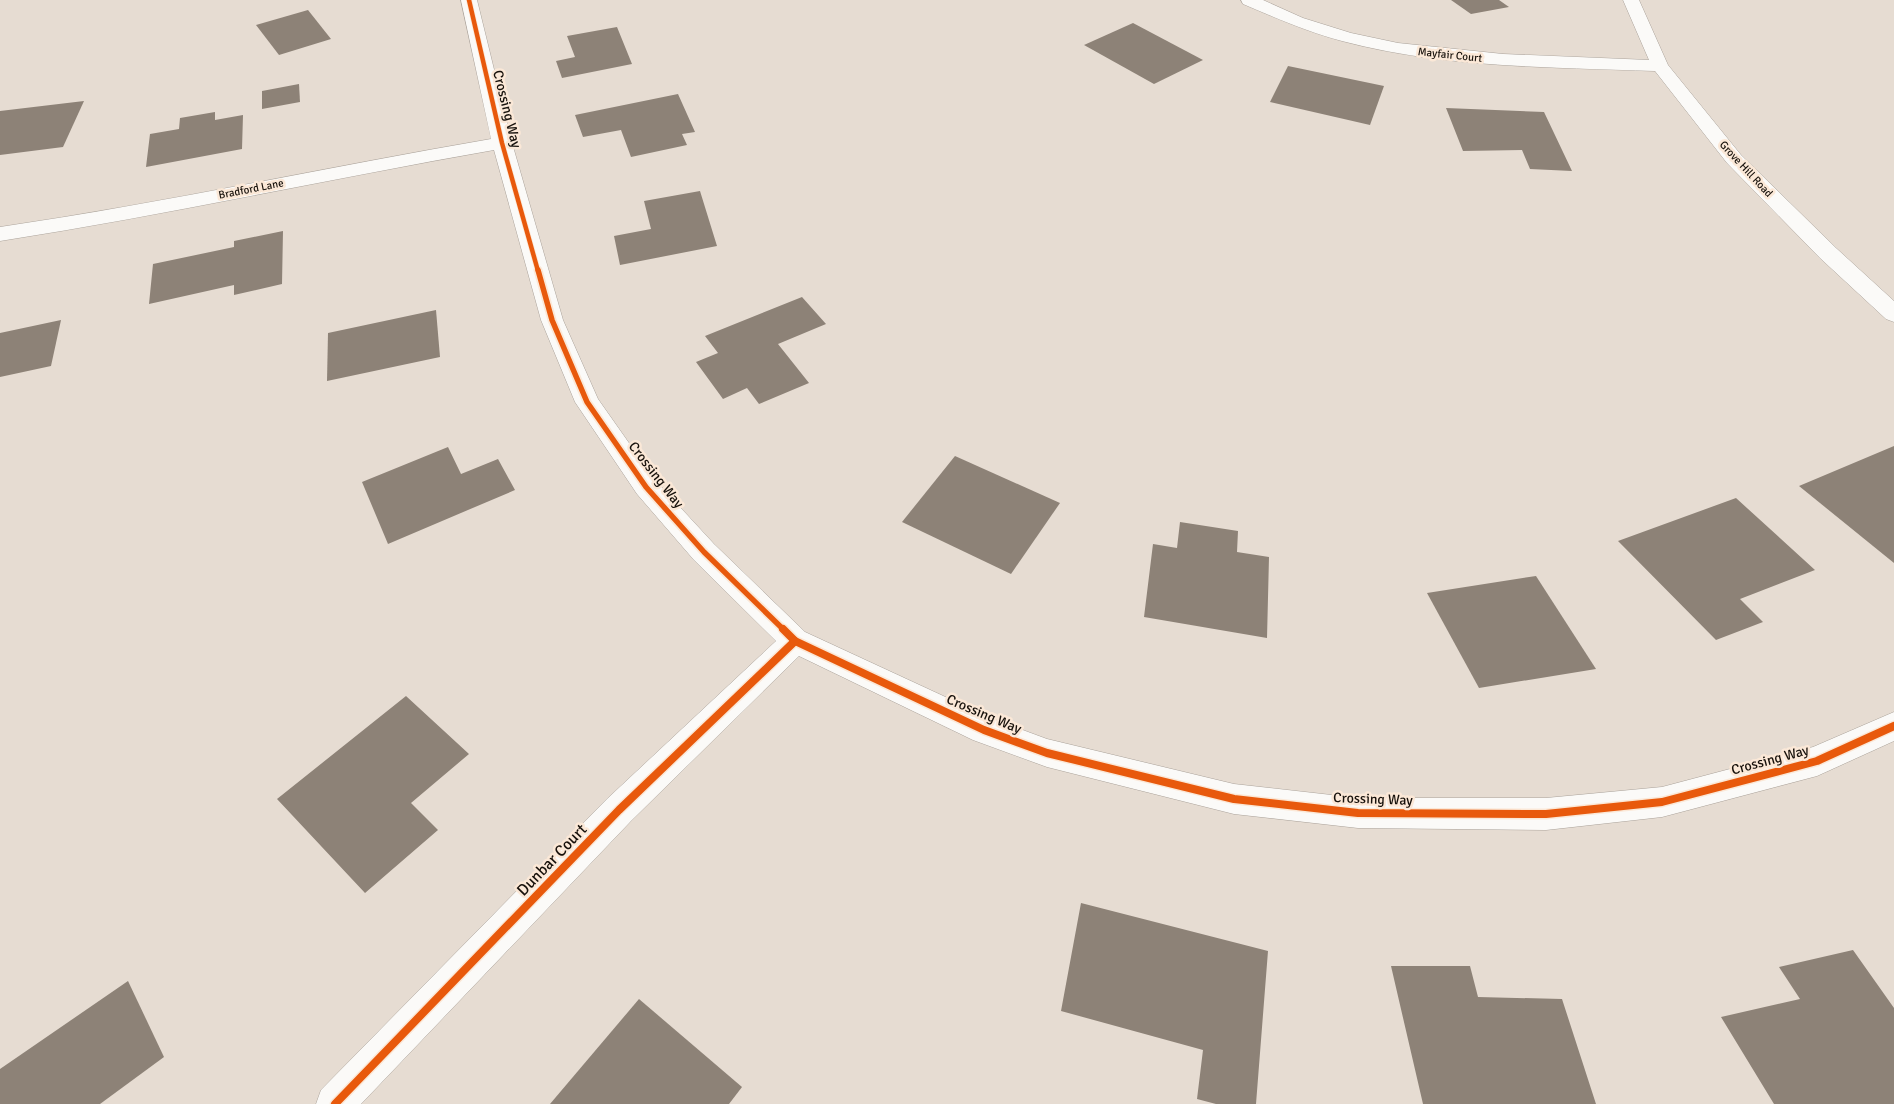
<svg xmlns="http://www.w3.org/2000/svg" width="1894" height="1104" font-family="Signika,sans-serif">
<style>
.building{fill:#8d8277}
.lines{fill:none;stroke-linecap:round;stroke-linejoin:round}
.street-casing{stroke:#aaa29a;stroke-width:1}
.street{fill:#fbfaf8;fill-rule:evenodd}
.cycleway-far2-casing{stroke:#fbe8d7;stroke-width:6}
.cycleway-far1-casing{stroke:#fbe8d7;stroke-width:9}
.cycleway-casing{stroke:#fbe8d7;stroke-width:11}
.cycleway-far2{stroke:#e8590c;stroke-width:4.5}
.cycleway-far1{stroke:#e8590c;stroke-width:5.5}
.cycleway{stroke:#e8590c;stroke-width:8}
.labels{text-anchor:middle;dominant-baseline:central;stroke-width:5;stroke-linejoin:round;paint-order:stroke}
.far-street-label{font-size:11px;fill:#17110b;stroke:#fbe8d7}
.street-label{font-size:14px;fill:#17110b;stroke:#fbe8d7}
.near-street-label{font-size:16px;fill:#17110b;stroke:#fbe8d7}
</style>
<rect width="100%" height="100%" fill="#e6dcd2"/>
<g class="building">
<path d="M1451,0H1499L1509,7L1471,14Z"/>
<path d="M308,10L331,39L279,55L256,25Z"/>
<path d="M1133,23L1203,60L1154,84L1084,45Z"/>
<path d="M617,27L632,64L562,78L556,61L575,57L567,36Z"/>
<path d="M1288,66L1384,86L1370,125L1270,102Z"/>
<path d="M299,84L300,102L262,109V91Z"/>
<path d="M678,94L695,132L682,134L687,145L631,157L621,130L583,137L575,115Z"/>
<path d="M84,101L63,147L0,155V111Z"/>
<path d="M1446,108L1544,112L1572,171L1530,169L1522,150L1463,151Z"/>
<path d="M215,112V120L243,115L242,149L146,167L150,134L179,129L180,118Z"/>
<path d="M700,191L717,246L620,265L614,236L651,229L644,201Z"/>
<path d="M283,231L282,284L234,295V285L149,304L153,264L234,247V241Z"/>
<path d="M802,297L826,324L778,344L809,383L759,404L747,388L723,399L696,362L718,353L705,336Z"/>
<path d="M436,310L440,357L327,381L328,333Z"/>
<path d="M61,320L51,366L0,377V333Z"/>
<path d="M1894,446V563L1799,486Z"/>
<path d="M448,447L461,474L498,459L515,490L388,544L362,482Z"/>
<path d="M955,456L1060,503L1011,574L902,522Z"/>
<path d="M1736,498L1815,570L1740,599L1763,622L1716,640L1618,541Z"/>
<path d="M1180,522L1238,531L1237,552L1269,557L1267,638L1144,617L1153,544L1177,548Z"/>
<path d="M1536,576L1596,669L1479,688L1427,593Z"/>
<path d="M406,696L469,754L411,803L438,830L365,893L277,799Z"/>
<path d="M1081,903L1268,951L1256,1104H1216L1197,1099L1203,1050L1061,1011Z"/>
<path d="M1853,950L1894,1008V1104H1774L1721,1017L1800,999L1779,967Z"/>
<path d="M1391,966H1470L1478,997L1562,999L1596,1104H1423Z"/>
<path d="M128,981L164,1057L100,1104H0V1069Z"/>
<path d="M639,999L742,1087L729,1104H550Z"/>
</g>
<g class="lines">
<g class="street-casing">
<g id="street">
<path d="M461,0H477L512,143L563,320L598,399L655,480L714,544L805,632L993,719L1047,739L1234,784L1358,798H1546L1662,787L1813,747L1894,712V741L1817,776L1662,817L1546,830L1358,828L1234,814L1047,767L973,740L799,656L631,821L361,1104H316L321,1090L607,799L776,641L694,560L637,494L575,402L541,320L494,150C329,179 166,215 0,241V227C165,203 327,167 491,139Z"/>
<path d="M1241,0H1263L1303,18L1351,33L1398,43L1503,54L1649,60L1623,0H1639L1668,65L1741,155L1836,248L1894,301V322L1886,319L1820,258L1727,163L1655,71C1551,67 1444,68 1342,41C1308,32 1276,18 1243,4Z"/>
</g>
</g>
<use href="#street" class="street"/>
<g class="cycleway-far2-casing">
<path id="cycleway-far2" d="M469,0L502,143L538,271"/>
</g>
<g class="cycleway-far1-casing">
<path id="cycleway-far1" d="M538,270L552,320L587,402L646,487L704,552L784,630"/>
</g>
<g class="cycleway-casing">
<g id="cycleway">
<path d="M783,629L795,641L984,730L1047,753L1234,799L1358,813L1546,814L1662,802L1817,761L1894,726"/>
<path d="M335,1104L619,810L795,641"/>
</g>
</g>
<use href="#cycleway-far2" class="cycleway-far2"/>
<use href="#cycleway-far1" class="cycleway-far1"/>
<use href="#cycleway" class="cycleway"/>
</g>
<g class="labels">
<g class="far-street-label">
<text transform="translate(1450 55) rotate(6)">Mayfair Court</text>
<text transform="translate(1746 169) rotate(47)">Grove Hill Road</text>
<text transform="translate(251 189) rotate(-11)">Bradford Lane</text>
</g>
<g class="street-label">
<text transform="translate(507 109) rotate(76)">Crossing Way</text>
<text transform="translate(656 475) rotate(52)">Crossing Way</text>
<text transform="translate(984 714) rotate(23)">Crossing Way</text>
<text transform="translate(1770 760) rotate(-15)">Crossing Way</text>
<text transform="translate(1373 799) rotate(2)">Crossing Way</text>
</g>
<g class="near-street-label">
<text transform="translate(552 860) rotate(-46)">Dunbar Court</text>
</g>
</g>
</svg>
